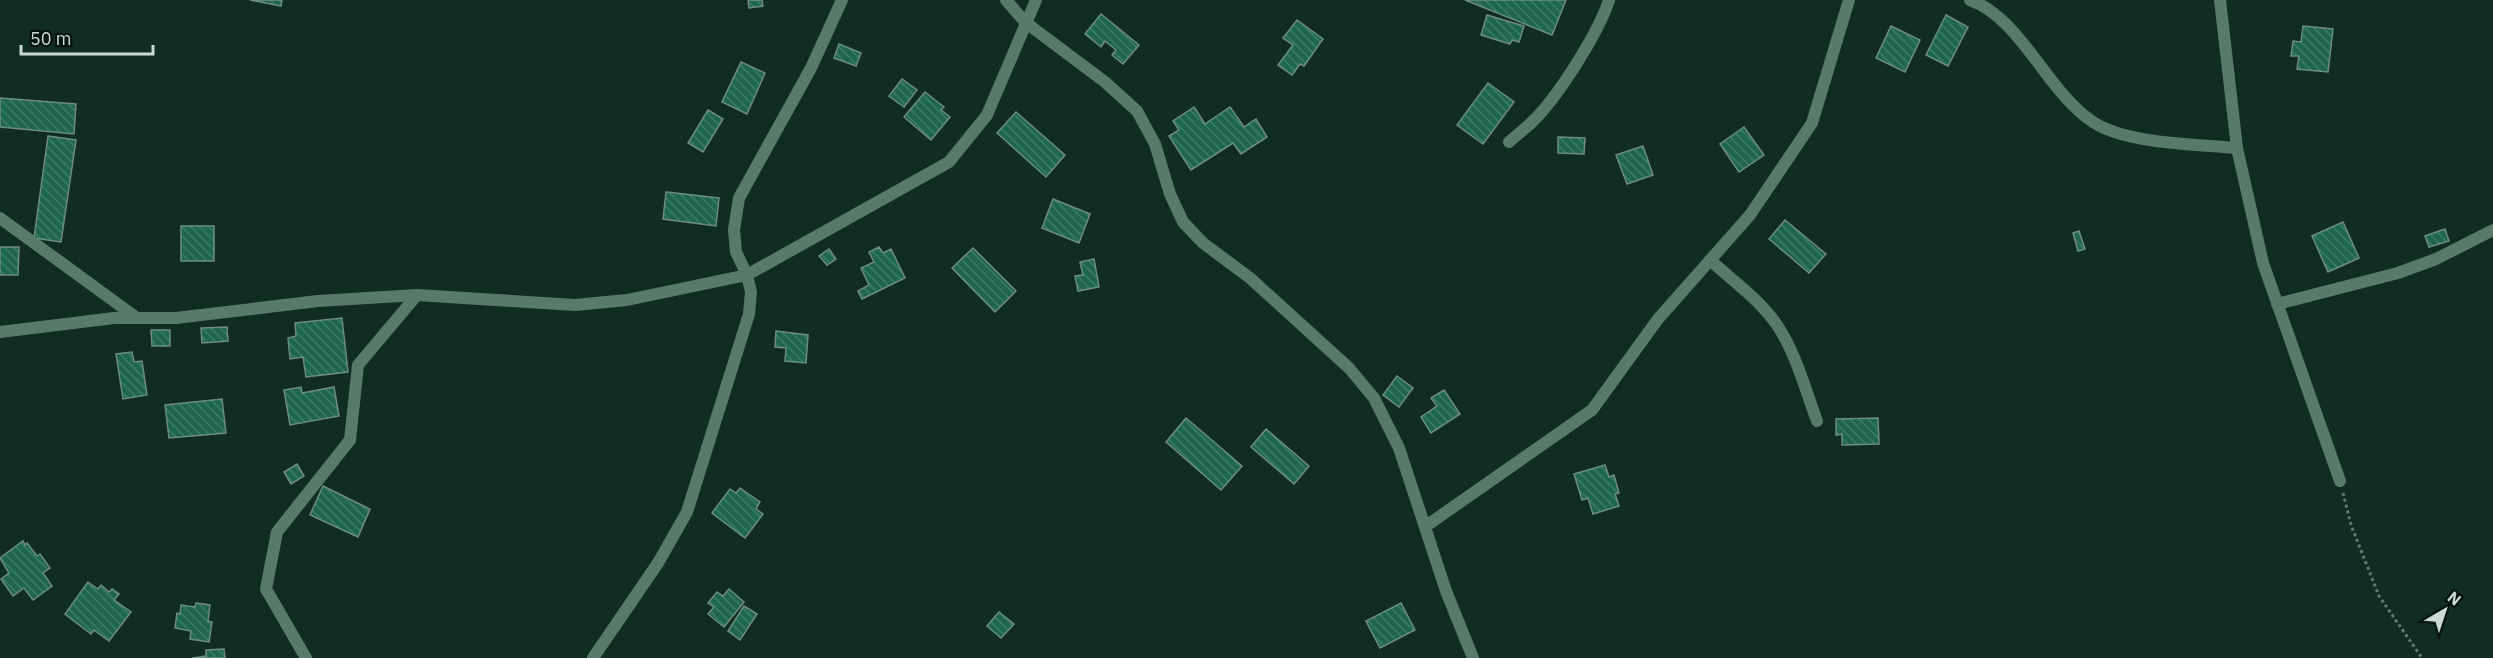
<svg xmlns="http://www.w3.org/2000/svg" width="2493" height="658" font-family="'IBM Plex Sans',sans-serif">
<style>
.building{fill:url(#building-back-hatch);stroke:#6e8d7f;stroke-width:1.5}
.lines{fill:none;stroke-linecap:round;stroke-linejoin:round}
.path{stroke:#637a70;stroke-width:3;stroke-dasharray:3 3;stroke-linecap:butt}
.minor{stroke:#587a6b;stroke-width:12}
</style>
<defs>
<pattern id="building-back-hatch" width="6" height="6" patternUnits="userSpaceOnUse" patternTransform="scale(1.5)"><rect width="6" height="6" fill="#1e674d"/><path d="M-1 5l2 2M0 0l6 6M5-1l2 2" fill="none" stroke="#3d7c66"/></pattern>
</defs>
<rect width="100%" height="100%" fill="#112d22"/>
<g class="building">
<path d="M250,0H282L281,6Z"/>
<path d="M748,0H762L763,6L749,8Z"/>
<path d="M1465,0H1566L1552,35Z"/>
<path d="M1101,14L1139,45L1123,64L1112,55L1116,50L1105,41L1101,47L1085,34Z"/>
<path d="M1487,15L1524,26L1519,42L1512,40L1510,44L1481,35Z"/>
<path d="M1946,15L1968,27L1948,66L1926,55Z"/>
<path d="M1297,20L1323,39L1304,66L1300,64L1292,75L1278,65L1293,45L1283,38Z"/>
<path d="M1891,26L1920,40L1905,72L1876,58Z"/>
<path d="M2303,26L2333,29L2328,72L2297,69L2299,56H2291L2293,41L2301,42Z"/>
<path d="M839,44L861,53L856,66L834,58Z"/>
<path d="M741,62L765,73L747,114L722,102Z"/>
<path d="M902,79L917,90L904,107L889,96Z"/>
<path d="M1488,83L1514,102L1483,144L1457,125Z"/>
<path d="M925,92L944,107L941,110L950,117L931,140L904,117Z"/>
<path d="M0,98L76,104L74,134L0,127Z"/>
<path d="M1194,107L1205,124L1230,107L1244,127L1256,119L1267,137L1241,154L1233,143L1191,170L1169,136L1179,130L1173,121Z"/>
<path d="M708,110L723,119L703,152L688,143Z"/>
<path d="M1016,112L1065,155L1046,177L997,133Z"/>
<path d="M1744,127L1764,155L1739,172L1720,144Z"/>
<path d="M48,136L76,140L61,242L34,238Z"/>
<path d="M1558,137L1585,138L1584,154L1558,153Z"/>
<path d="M1643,146L1653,175L1627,184L1616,155Z"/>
<path d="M666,192L719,198L716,226L663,219Z"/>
<path d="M1053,199L1090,214L1079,243L1042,228Z"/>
<path d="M1785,220L1826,254L1809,273L1769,239Z"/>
<path d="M2343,222L2359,258L2328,272L2312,236Z"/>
<rect x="181" y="226" width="33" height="35"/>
<path d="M2445,229L2449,241L2429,247L2425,236Z"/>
<path d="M2079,231L2085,249L2078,251L2073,233Z"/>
<path d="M0,247H19L18,275H0Z"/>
<path d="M879,247L883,253L891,249L905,278L862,299L858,291L869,285L861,268L874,262L869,252Z"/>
<path d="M973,248L1016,291L995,312L952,268Z"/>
<path d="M829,249L836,259L827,265L819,256Z"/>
<path d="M1094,259L1099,287L1078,291L1075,276L1083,275L1080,262Z"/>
<path d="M342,318L348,372L306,377L303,357L290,359L288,338L296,336L295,323Z"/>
<path d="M227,327L228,341L202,343L201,328Z"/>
<path d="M151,330H170V346H152Z"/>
<path d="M776,331L808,335L806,363L785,361L786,348L775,347Z"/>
<path d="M132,352L134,362L142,361L147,395L123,399L116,354Z"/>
<path d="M1397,376L1413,388L1399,407L1383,395Z"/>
<path d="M301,387L302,393L334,387L339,416L290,425L284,390Z"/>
<path d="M1444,390L1460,414L1431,433L1421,417L1437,406L1431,398Z"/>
<path d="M222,399L226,433L169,438L165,405Z"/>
<path d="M1186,418L1242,466L1221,490L1166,442Z"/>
<path d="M1878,418L1879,444L1842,445V434L1836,435V419Z"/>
<path d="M1266,429L1309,466L1294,484L1251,447Z"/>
<path d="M297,464L304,476L291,484L284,472Z"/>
<path d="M1605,465L1609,477L1614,475L1619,493L1615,494L1619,506L1593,514L1588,498L1582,500L1574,474Z"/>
<path d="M323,486L370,509L358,537L310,515Z"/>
<path d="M740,488L760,502L756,509L763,514L745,538L712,513L730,489L736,493Z"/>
<path d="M23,541L25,545L27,543L37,556L40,554L50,568L43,573L52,586L33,600L24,588L13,596L1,579L9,573L0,558Z"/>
<path d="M88,582L98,589L101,585L109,592L112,589L119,594L114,600L131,612L109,641L94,630L91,634L65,614Z"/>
<path d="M729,589L744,602L724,627L708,614L714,607L708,603L717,592L723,596Z"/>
<path d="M196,603L210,605L208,621L212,622L209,642L190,639L191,631L175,628L177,613L180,614L181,605L195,607Z"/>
<path d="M1401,603L1415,630L1380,648L1366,621Z"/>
<path d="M744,606L757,614L740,640L728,631Z"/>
<path d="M999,612L1014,624L1001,638L987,626Z"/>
<path d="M224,649L225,658H192L206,656V650Z"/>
</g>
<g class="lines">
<path class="path" d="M2343,493L2351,525L2379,596L2422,658"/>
<g class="minor">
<path d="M1006,0L1025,22L1105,82L1137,111L1155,144L1170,194L1183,222L1203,243L1250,278L1349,368L1374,398L1399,448L1446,591L1473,658"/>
<path d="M1970,0C2021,18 2047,92 2093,122C2126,144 2196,144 2237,148"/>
<path d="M2220,0L2237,148L2263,263L2340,481"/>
<path d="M1509,142C1519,133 1529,126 1538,116C1561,91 1599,32 1609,0"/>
<path d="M0,218L137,318"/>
<path d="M1710,260C1732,280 1760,300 1777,325C1796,353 1805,389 1817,421"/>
<path d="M2277,304L2398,273L2436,259L2493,230"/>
<path d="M0,332L114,318H176L318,301L417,295L575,305L627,300L747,275L949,162L987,115L1036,0"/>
<path d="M1426,526L1592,410L1658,319L1750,215L1812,123L1849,0"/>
<path d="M306,658L266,589L277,532L350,440L358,365L417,295"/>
<path d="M593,658L658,563L687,512L749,314L751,292L747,275L736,252L734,230L739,198L811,68L842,0"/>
</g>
</g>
<g transform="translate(2445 610) rotate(39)" stroke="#07130e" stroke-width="4.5" paint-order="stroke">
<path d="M0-4.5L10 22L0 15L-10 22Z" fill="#cbdbd3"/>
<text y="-9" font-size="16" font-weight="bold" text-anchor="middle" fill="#cbdbd3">N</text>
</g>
<path d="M21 45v9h132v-9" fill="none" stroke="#cbdbd3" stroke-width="3"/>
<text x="30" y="45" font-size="18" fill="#cbdbd3" stroke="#07130e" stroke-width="4.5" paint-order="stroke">50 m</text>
</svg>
